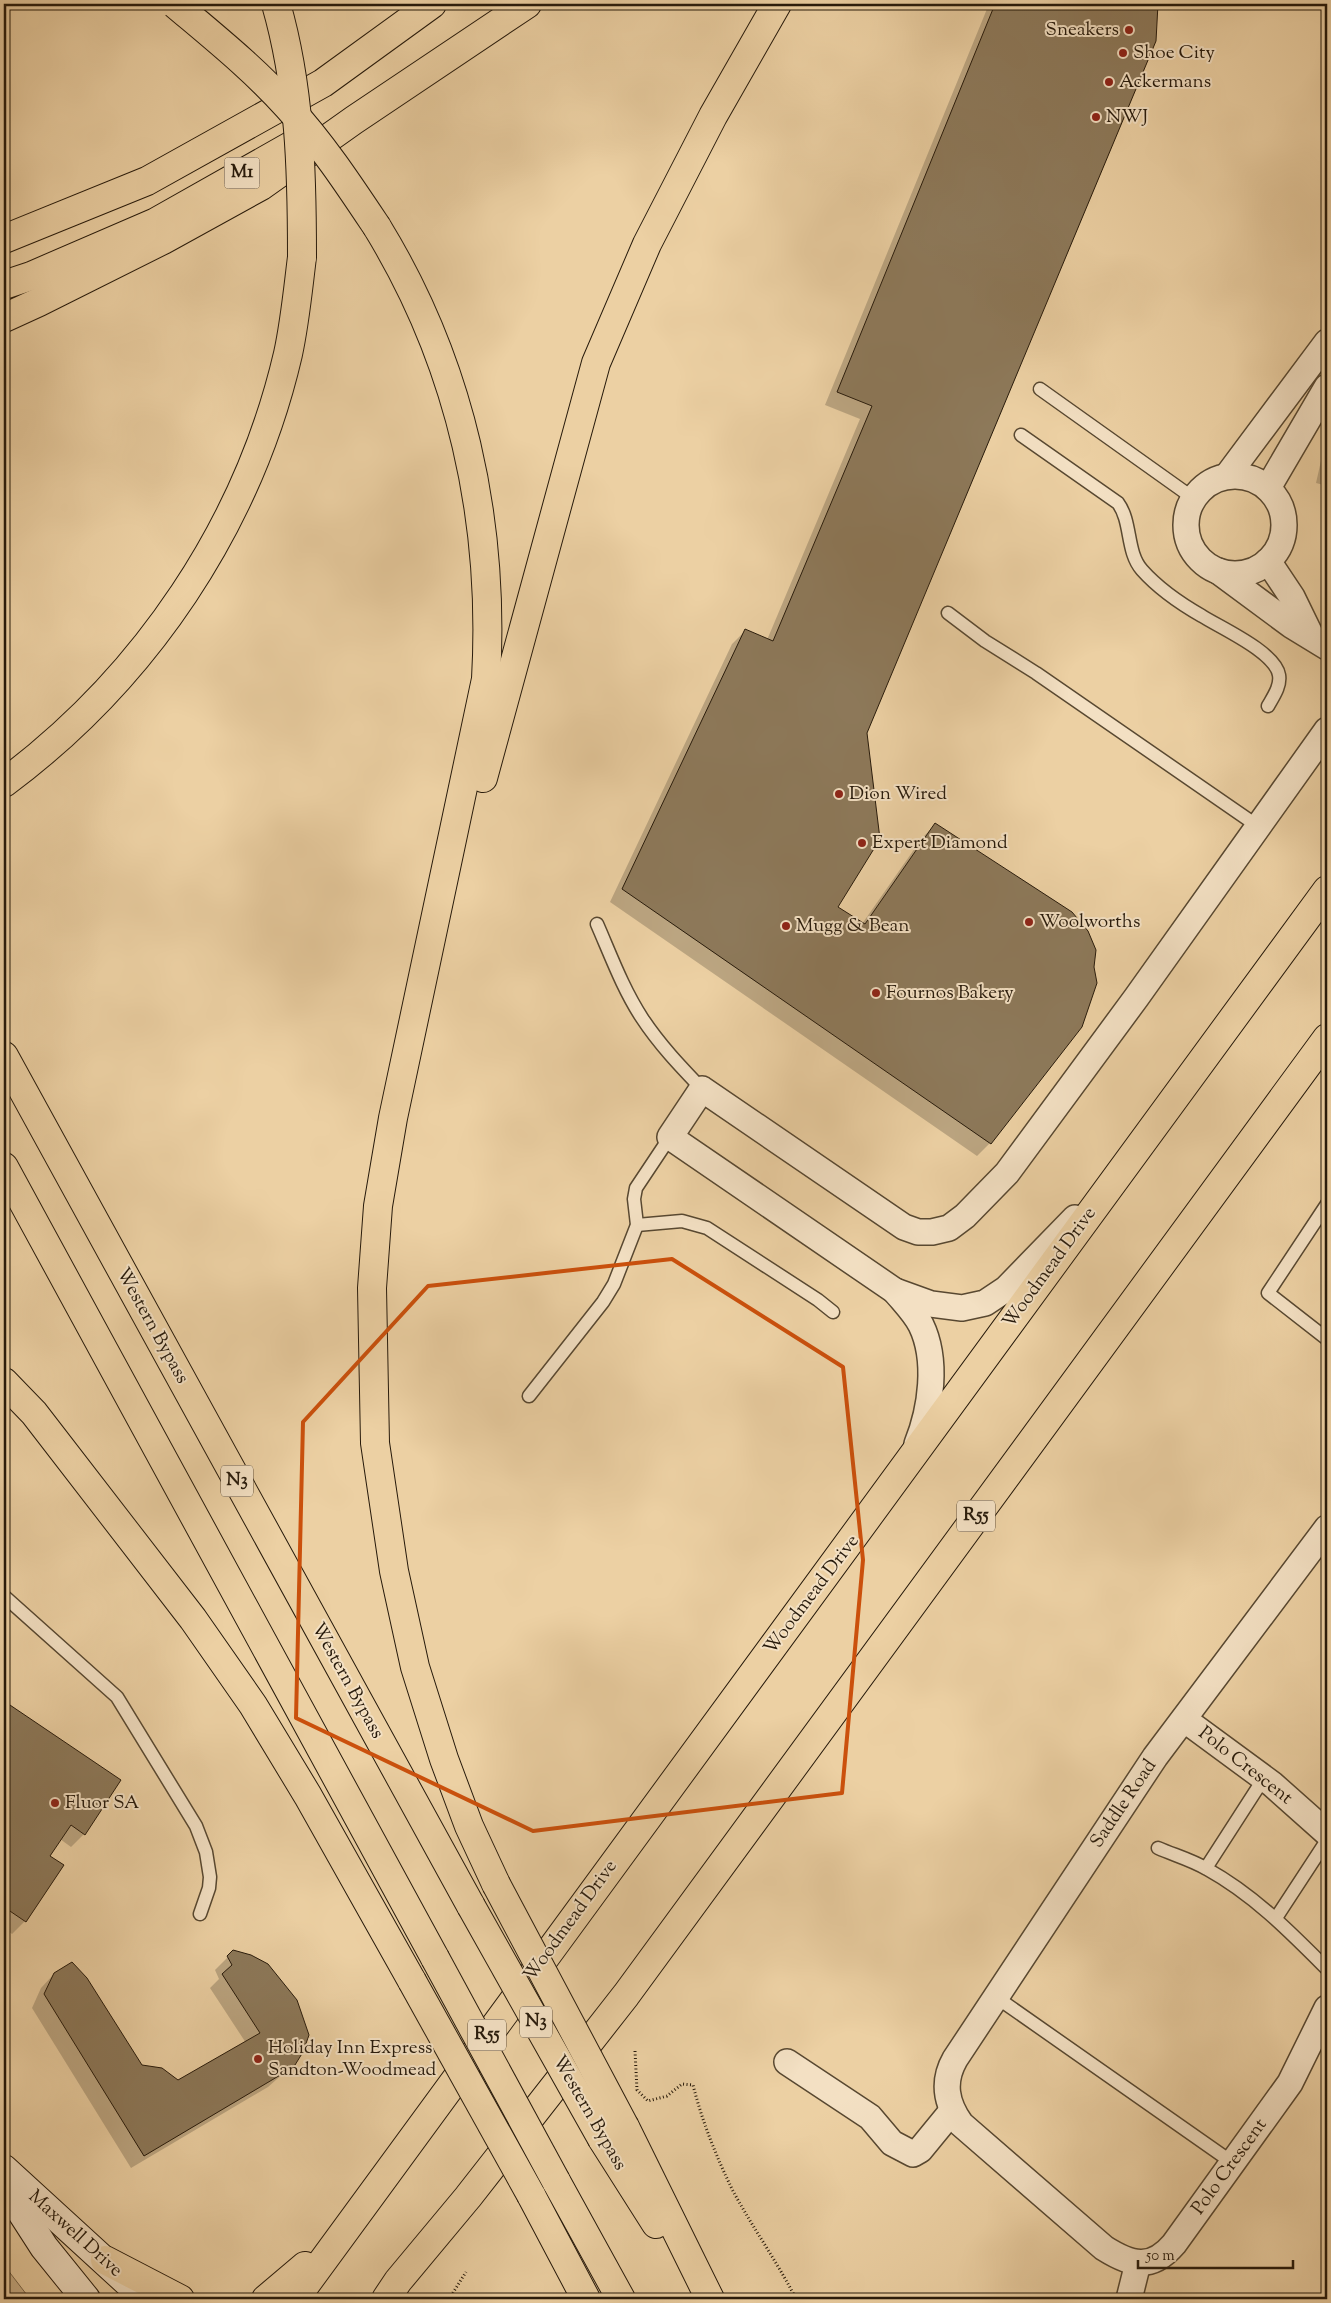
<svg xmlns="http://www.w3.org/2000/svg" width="1331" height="2303" font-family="'Sorts Mill Goudy',serif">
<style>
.green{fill:#cbb189;stroke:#79664a}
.shadow{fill:#0003}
.building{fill:#8d795a;stroke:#271a0b}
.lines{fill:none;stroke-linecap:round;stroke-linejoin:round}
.lane-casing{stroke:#584831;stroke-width:15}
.street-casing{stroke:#584831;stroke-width:28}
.secondary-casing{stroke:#271a0b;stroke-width:30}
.primary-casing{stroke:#271a0b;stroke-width:30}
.highway-casing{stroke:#271a0b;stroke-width:30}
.path{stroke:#271a0b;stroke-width:3;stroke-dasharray:1 2.5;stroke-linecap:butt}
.lane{stroke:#f3e0c3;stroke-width:12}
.street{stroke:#f3e0c3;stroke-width:25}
.secondary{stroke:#f3e0c3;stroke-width:28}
.primary{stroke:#ecd0a3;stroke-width:28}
.highway{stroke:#ecd0a3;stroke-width:28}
.highway-bridge-casing{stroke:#271a0b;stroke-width:30;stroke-linecap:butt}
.highway-bridge{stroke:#ecd0a3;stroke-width:28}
.marked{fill:none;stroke:#cb500c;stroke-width:4;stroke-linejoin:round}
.poi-dot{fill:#8f2418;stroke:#f3e0c3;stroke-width:2}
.labels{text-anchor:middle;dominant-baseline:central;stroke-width:4;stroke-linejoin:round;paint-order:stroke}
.shield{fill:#f3e0c3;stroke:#645542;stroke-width:1}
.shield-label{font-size:18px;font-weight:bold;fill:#271a0b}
.poi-label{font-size:19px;fill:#271a0b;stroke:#f3e0c3;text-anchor:start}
.street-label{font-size:19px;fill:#271a0b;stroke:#f3e0c3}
</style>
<rect width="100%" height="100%" fill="#ecd0a3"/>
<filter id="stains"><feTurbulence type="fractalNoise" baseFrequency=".004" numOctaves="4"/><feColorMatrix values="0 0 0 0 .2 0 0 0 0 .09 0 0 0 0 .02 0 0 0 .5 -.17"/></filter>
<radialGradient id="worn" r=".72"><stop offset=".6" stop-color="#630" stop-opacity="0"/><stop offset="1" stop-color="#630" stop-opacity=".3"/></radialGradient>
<path class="green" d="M4,2265L30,2299H4Z"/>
<g class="shadow">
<path d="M989,4H1157L1155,40L865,733L837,907L862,924L922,838L935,825L990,1143L977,1156L610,902L732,644L745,631L767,640L860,419L825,405Z"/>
<path d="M1327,434V486L1316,483Z"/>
<path d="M4,1703L120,1781L84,1834L71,1847L60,1839L49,1857L25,1921L12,1934L4,1928Z"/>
<path d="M233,1952L267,1965L296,2000L294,2064L268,2087L131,2168L32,2008L41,1988L54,1974L142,2066L178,2081L246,2043L210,1988L219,1979L215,1970Z"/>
</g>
<g class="building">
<path d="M995,4H1158L1156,41L867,733L880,839L838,907L865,924L935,823L1072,912L1088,931L1096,950L1094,967L1097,983L1082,1027L991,1144L622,889L745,629L773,641L872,406L837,392Z"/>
<path d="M4,1701L121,1780L85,1835L71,1825L50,1856L64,1865L26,1922L4,1907Z"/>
<path d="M233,1950L251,1955L268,1964L297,2000L309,2035L303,2052L295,2065L282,2074L144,2156L44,1994L54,1973L72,1962L87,1978L142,2065L162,2068L178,2080L260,2033L222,1974L232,1965L227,1956Z"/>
</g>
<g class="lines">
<g class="lane-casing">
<g id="lane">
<path d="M1040,389L1193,498"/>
<path d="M1021,435L1118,503C1132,522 1126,552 1142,570C1158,588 1181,604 1202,616C1221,628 1275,652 1279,675C1281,686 1273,697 1268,706"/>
<path d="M948,613L985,641L1036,673L1259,827"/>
<path d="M597,924C611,956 623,989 642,1018C659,1044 680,1066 702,1089"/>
<path d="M1327,1204L1268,1293L1327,1339"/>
<path d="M637,1225L682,1221L707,1228L818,1300L833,1312"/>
<path d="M529,1396L603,1302L614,1284L637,1225L634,1199L636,1188L670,1137"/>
<path d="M4,1596L117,1697L196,1826L206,1852L210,1877L209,1888L200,1914"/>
<path d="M1158,1848C1174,1855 1192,1860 1207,1869C1254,1895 1290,1932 1327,1969"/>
<path d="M1206,1868L1264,1778"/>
<path d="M1276,1918L1327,1840"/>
<path d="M996,1997L1233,2163"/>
</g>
</g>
<g class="street-casing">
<g id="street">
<path d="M1227,476L1327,342"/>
<circle cx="1235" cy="525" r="49"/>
<path d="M1268,488L1327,387"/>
<path d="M1268,561L1292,597L1311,636"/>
<path d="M1218,571L1291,625L1327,647"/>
<path d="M1075,1218L1006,1289L985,1303L962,1308L931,1304L895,1291L670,1137L702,1089L904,1227L918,1232H932L949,1228L965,1216L1007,1173L1136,998L1327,730"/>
<path d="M895,1291C904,1302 915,1313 921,1325C938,1360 931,1409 917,1444"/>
<path d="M1327,1528L1155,1757L955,2059C942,2082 946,2103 961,2124L1104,2248C1131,2265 1151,2271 1174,2244L1290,2083L1327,2008"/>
<path d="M1185,1720L1272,1784L1327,1833"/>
<path d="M787,2062L870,2117L892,2143L913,2154L920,2150L952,2111"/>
<path d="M1129,2299L1138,2263"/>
</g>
</g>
<g class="secondary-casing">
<g id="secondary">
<path d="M4,2169L146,2299"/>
<path d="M4,2185L44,2247L86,2299"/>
</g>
</g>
<g class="primary-casing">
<g id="primary">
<path d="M105,2260L180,2299"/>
<path d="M266,2299L305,2266"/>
<path d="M295,2299L1327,890"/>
<path d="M386,2299L398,2281L468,2197L626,1995L1327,1038"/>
</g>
</g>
<g class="highway-casing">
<g id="highway">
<path d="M377,227C461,364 495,520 486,679L393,1118L378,1206L372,1288L375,1443L394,1571L415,1667L444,1759L469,1826L496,1884"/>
<path d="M4,239L147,181L323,83L432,4"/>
<path d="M4,285L31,276L156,222L294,144"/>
<path d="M4,318L39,302L163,240L261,186L354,120L527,4"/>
<path d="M483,778L596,363L647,244L713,116L777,4"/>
<path d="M4,783C145,678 248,526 288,354C295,322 298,289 302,257"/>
<path d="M4,1056L471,1906"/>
<path d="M4,1167L435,1958"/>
<path d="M4,1382L34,1413L193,1619L253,1705L308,1796L412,1981"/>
<path d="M625,2127L710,2299"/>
<path d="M602,2139L656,2224"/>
<path d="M556,2181L621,2299"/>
<path d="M531,2195L586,2299"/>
</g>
</g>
<g class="path">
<path d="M635,2051L637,2090L648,2101L667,2096L682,2084L693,2085C702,2121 716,2156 732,2189C752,2227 777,2261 796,2299"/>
<path d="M449,2299L466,2272"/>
</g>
<use href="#lane" class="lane"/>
<use href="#street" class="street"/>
<use href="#secondary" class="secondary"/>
<use href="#primary" class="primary"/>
<use href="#highway" class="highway"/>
<g class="highway-bridge-casing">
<g id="highway-bridge">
<path d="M175,4C214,37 254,69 288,107C322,144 349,185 377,227"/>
<path d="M276,4C300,87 302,171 302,257"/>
<path d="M496,1884L625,2127"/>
<path d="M471,1906L602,2139"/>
<path d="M435,1958L556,2181"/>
<path d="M412,1981L531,2195"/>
</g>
</g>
<use href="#highway-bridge" class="highway-bridge"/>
</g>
<path class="marked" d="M672,1259L843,1367L863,1560L842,1793L533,1831L296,1718L303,1422L428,1286Z"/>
<g class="poi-dot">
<circle cx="1129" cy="30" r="5"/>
<circle cx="1123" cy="53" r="5"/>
<circle cx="1109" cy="82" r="5"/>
<circle cx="1096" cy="117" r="5"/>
<circle cx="839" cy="794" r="5"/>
<circle cx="862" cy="843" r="5"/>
<circle cx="1029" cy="922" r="5"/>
<circle cx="786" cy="926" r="5"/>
<circle cx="876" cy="993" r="5"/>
<circle cx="55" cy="1803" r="5"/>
<circle cx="258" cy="2059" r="5"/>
</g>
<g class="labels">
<g class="shield">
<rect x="224.5" y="157.5" width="35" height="31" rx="4"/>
<rect x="221" y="1465.5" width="32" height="31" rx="4"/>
<rect x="957" y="1500.5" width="38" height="31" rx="4"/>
<rect x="520" y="2006.5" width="32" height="31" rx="4"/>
<rect x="468" y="2019.5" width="38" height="31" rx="4"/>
</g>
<g class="shield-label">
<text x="242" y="173">M1</text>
<text x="237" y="1481">N3</text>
<text x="976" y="1516">R55</text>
<text x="536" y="2022">N3</text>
<text x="487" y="2035">R55</text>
</g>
<g class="poi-label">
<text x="1119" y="30" text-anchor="end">Sneakers</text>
<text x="1133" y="53">Shoe City</text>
<text x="1119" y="82">Ackermans</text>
<text x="1106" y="117">NWJ</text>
<text x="849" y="794">Dion Wired</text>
<text x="872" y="843">Expert Diamond</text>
<text x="1039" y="922">Woolworths</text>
<text x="796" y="926">Mugg &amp; Bean</text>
<text x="886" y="993">Fournos Bakery</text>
<text x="65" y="1803">Fluor SA</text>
<text x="268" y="2048">Holiday Inn Express<tspan x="268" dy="22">Sandton-Woodmead</tspan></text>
</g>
<g class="street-label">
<text transform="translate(1050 1268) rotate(-54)">Woodmead Drive</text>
<text transform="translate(152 1326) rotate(61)">Western Bypass</text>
<text transform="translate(812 1595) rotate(-53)">Woodmead Drive</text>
<text transform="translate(347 1681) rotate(61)">Western Bypass</text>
<text transform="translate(1245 1766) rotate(38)">Polo Crescent</text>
<text transform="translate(1124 1804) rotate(-56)">Saddle Road</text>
<text transform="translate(571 1921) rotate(-54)">Woodmead Drive</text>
<text transform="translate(589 2113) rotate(60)">Western Bypass</text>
<text transform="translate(1230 2167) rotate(-54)">Polo Crescent</text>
<text transform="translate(75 2234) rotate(42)">Maxwell Drive</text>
</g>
</g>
<rect width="1331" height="2303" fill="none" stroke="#ecd0a3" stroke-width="20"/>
<rect x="5" y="5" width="1321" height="2293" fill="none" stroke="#271a0b" stroke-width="2.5"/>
<rect x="10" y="10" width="1311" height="2283" fill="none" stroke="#271a0b"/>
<path d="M1138 2260v8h155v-8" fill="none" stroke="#271a0b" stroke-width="2.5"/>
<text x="1146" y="2260" font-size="15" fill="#271a0b" stroke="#f3e0c3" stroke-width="4" paint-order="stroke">50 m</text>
<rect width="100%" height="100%" filter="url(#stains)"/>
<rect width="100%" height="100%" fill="url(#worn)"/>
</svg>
